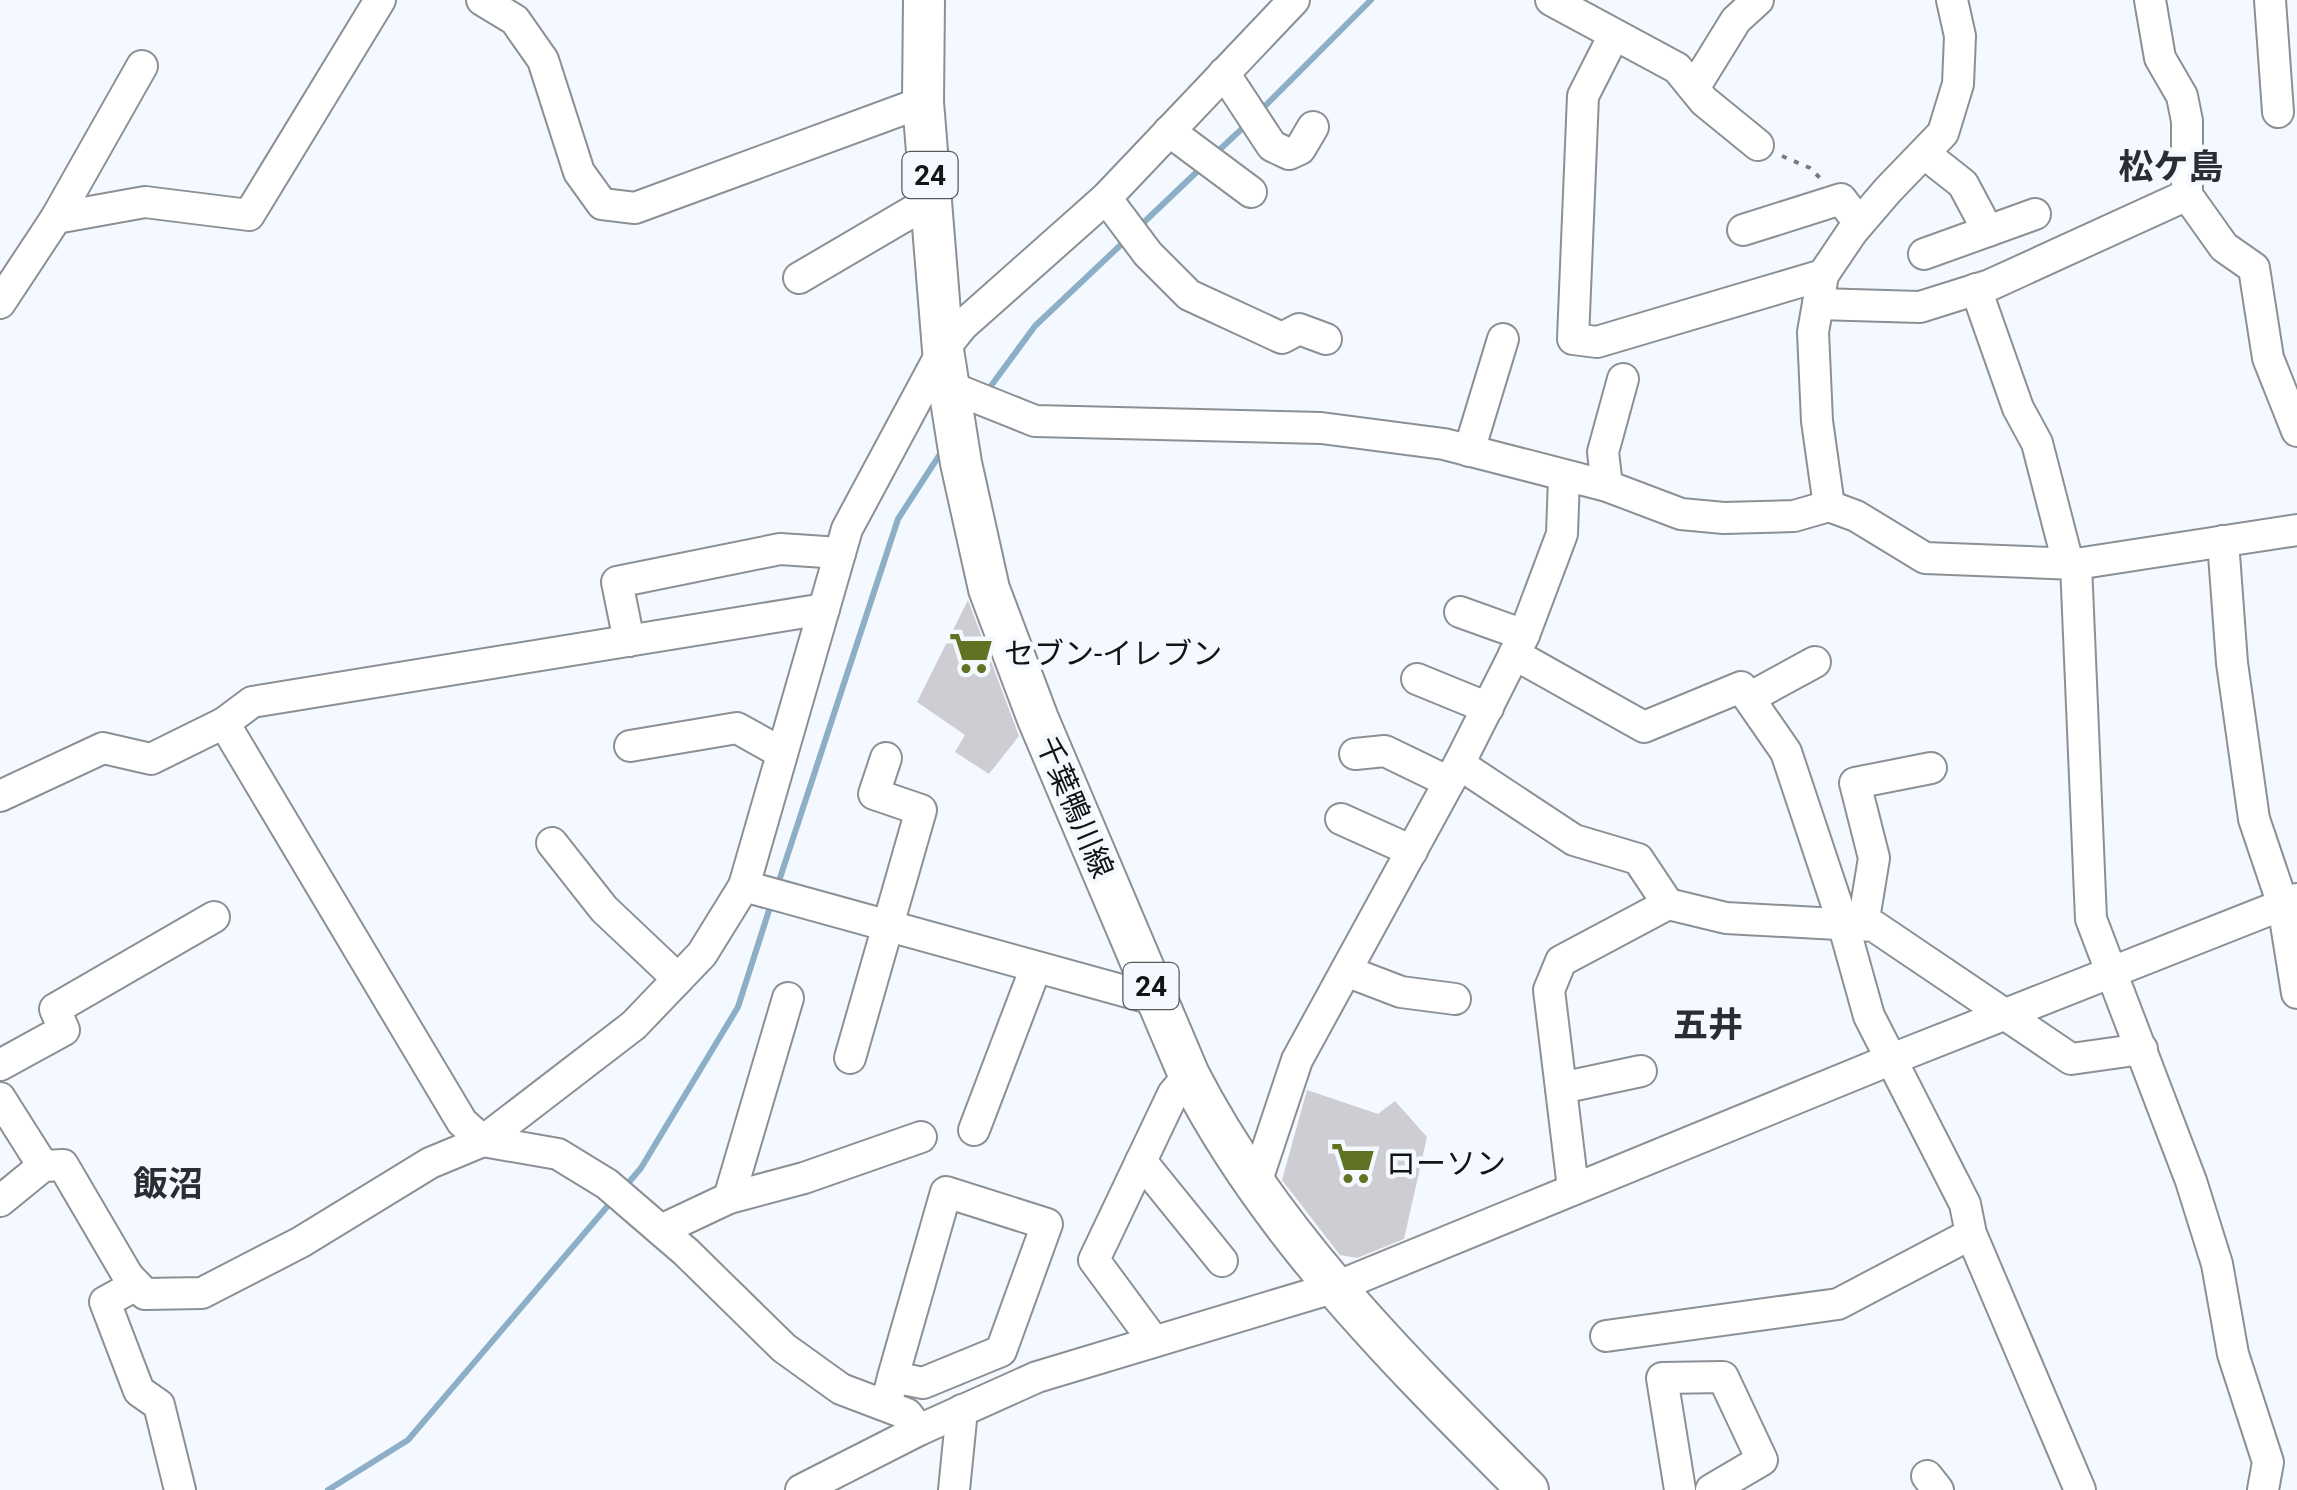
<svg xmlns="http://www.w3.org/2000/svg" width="2297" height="1490" font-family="Roboto,'Noto Sans JP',sans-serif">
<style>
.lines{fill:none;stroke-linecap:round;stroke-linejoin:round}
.stream{stroke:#8cafc7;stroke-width:6}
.building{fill:#cecdd3}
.minor-casing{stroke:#8b9095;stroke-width:34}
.major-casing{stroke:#8b9095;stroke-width:44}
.path{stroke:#787b7e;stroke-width:4;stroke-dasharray:5 8;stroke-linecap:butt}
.minor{stroke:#fff;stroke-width:30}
.major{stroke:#fff;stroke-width:40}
.labels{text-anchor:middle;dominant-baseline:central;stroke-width:9;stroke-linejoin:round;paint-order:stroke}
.shield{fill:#f3f9fe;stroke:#56585b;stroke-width:2.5}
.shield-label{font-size:28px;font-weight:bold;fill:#121315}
.poi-label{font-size:30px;fill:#121315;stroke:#f3f9fe;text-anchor:start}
.street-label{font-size:30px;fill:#121315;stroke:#f3f9fe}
.quarter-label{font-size:35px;font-weight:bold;fill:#2a2e32;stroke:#f3f9fe}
</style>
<rect width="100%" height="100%" fill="#f3f9fe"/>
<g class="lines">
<g class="stream">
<path d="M1260,111L1371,0"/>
<path d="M1216,153L1247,124"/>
<path d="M1140,226L1204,165"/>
<path d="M988,390L1035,326L1128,238"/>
<path d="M777,887L898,519L944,448"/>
<path d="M624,1188L641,1168L738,1007L771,904"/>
<path d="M328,1490L408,1440L612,1201"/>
</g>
</g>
<g class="building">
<path d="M968,600L1019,736L989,774L955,752L965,735L917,702Z"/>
<path d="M1307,1090L1378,1114L1395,1101L1427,1137L1404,1239L1357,1258L1340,1255L1282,1180Z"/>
</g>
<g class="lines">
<g class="minor-casing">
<g id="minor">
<path d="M482,0L515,20L543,60L579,172L602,204L635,208L923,102"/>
<path d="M1551,0L1677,68L1704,101L1758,145"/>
<path d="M2150,0L2160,58L2182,96L2187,121V195L2224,247L2254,268L2268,358L2297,431"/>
<path d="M2270,0L2278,112"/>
<path d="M1614,35L1583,96L1573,339L1597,342L1823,275"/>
<path d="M1224,73L1272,146L1289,154L1300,149L1313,127"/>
<path d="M1694,88L1736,20L1758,0"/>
<path d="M1169,131L1251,192"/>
<path d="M1925,154L1963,184L1988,231"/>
<path d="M1106,198L1148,254L1189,295L1282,338L1299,329L1326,339"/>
<path d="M56,218L142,66"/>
<path d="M1743,230L1841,199L1859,223"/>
<path d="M1924,254L2035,214"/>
<path d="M799,278L932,200"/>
<path d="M1976,289L2018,408L2037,443L2068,563"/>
<path d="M0,303L56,218L145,202L249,215L380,0"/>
<path d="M1818,304L1920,307L1990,285L2187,195"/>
<path d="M950,387L1035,421L1321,428L1444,444L1607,486L1681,514L1724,518L1794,516L1829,506L1856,516L1925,558L2076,564L2297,530"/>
<path d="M1469,451L1503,339"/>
<path d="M1607,486L1603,452L1623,379"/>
<path d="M1829,506L1817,421L1813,332L1823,275L1852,232L1888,190L1943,133L1958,84L1960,36L1952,0"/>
<path d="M2223,541L2232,663L2254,819L2283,905L2297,993"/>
<path d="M2076,564L2091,919L2191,1181L2217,1264L2233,1354L2268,1462L2263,1490"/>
<path d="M1460,612L1524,635"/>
<path d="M629,641L617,582L780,549L840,553"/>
<path d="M1514,654L1644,727L1741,687L1786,752L1843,923L1869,1016L1965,1204L1971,1234L2080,1490"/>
<path d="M1417,679L1488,708"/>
<path d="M1749,698L1815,662"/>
<path d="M224,723L462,1122L483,1141L558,1154L607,1184L686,1252L784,1348L841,1389L907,1414L919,1430"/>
<path d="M630,746L737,728L782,753"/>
<path d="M1355,754L1385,751L1449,782"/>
<path d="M1459,764L1574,840L1638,859L1668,904L1726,918L1874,926L2071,1059L2142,1049"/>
<path d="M0,796L103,748L151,759L224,723L252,702L824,609"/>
<path d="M1341,819L1412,851"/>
<path d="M552,843L604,909L678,979"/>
<path d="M744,886L1157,1000"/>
<path d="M1863,925L1874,858L1855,783L1931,768"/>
<path d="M1346,971L1401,992L1455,999"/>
<path d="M850,1058L921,810L874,794L886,758"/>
<path d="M0,1065L64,1030L55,1009L214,917"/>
<path d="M1561,1088L1641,1071"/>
<path d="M0,1098L43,1166"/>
<path d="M974,1130L1036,967"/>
<path d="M1141,1161L1222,1261"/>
<path d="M1255,1186L1297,1060L1459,764L1524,635L1562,534L1564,478"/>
<path d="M1573,1188L1549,990L1561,961L1668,904"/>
<path d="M729,1198L788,998"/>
<path d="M0,1201L43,1166L63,1165L128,1276L145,1294L202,1293L301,1242L430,1163L483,1141L634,1025L702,954L744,886L847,529L943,350L963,325L1106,198L1294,0"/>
<path d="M661,1230L729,1198L804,1178L921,1137"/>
<path d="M136,1285L105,1302L139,1391L159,1405L180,1490"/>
<path d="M1606,1336L1838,1304L1971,1234"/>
<path d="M1153,1340L1094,1260L1173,1094L1189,1075"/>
<path d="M886,1405L893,1377L946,1192L1047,1224L1001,1351L923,1383L893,1377"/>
<path d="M1927,1476L1938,1490"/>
<path d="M801,1490L919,1430L1037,1377L1336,1287L1892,1059L2297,899"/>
<path d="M954,1490L962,1410"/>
<path d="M1680,1490L1662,1378L1723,1377L1762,1460L1711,1490"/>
</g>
</g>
<g class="major-casing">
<path id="major" d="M924,0L923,102L943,350L961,463L989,589L1038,719L1189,1075C1271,1235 1402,1363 1528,1490"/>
</g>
<path class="path" d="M1782,156L1810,168L1820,178"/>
<use href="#minor" class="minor"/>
<use href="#major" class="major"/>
</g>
<defs>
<g id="supermarket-bare" transform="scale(3.45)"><path d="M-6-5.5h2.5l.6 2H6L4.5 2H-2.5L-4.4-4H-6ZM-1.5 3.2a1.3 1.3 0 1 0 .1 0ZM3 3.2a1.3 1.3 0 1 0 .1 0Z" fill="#5f7322" stroke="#f3f9fe" stroke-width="2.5" paint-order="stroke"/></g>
</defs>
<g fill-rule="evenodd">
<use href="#supermarket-bare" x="971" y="653"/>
<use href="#supermarket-bare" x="1353" y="1163"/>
</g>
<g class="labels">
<g class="shield">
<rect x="902.5" y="152" width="55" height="46" rx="8"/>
<rect x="1123.5" y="963" width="55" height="46" rx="8"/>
</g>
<g class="shield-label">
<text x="930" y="175">24</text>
<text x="1151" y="986">24</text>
</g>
<g class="poi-label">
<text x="1004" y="653">セブン-イレブン</text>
<text x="1386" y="1163">ローソン</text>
</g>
<g class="street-label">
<text transform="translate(1075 807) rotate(67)">千葉鴨川線</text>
</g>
<g class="quarter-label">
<text x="2171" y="167">松ケ島</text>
<text x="1708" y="1025">五井</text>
<text x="168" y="1184">飯沼</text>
</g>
</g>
</svg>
